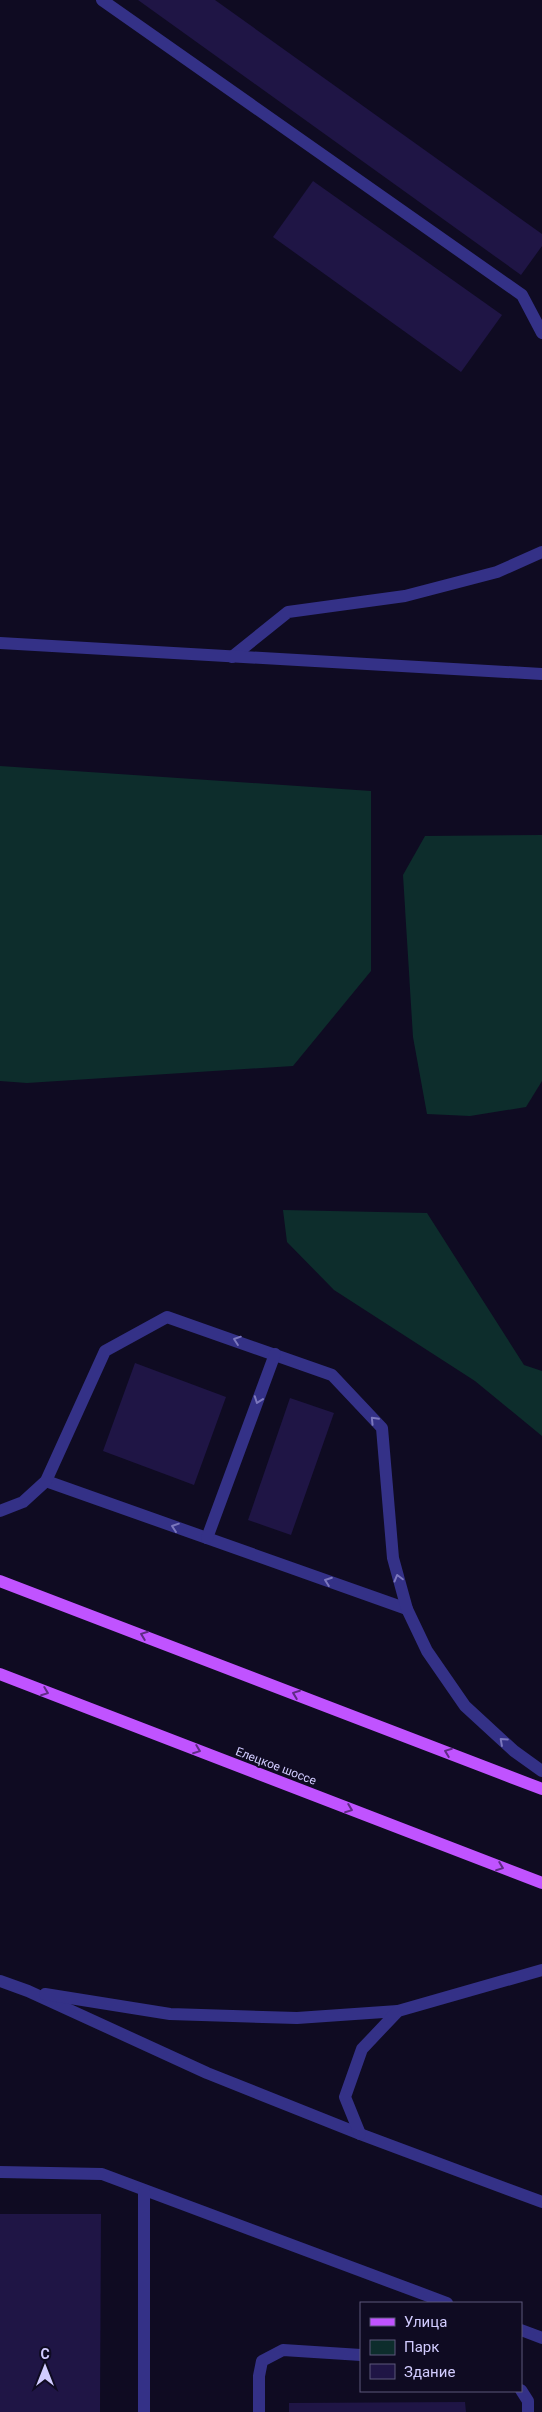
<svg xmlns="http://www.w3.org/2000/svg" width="542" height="2412" font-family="Roboto,sans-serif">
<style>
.green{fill:#0d2d2c}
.building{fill:#1f1545}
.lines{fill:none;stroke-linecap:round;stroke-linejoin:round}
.lane{stroke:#343187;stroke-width:12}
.street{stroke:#343187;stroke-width:12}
.primary{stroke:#c053ff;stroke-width:12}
.oneway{stroke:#7b77bd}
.oneway2{stroke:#5f2b85}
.labels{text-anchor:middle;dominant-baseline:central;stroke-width:4;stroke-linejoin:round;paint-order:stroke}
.street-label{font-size:12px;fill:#d2ccff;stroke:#0f0b22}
</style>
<rect width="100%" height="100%" fill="#0f0b22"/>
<g class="green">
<path d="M0,766L371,791V971L293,1066L27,1083L0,1081Z"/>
<path d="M542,835V1081L526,1107L470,1116L427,1114L413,1037L403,875L425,836Z"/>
<path d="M283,1210L427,1213L524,1365L542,1371V1436L475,1381L334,1290L287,1242Z"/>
</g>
<g class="building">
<path d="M138,0H215L542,234V246L521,275Z"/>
<path d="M313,181L502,315L461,372L273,237Z"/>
<path d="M135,1363L226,1397L194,1485L103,1451Z"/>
<path d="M290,1398L334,1413L291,1535L248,1520Z"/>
<path d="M0,2214H101L100,2412H0Z"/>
<path d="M465,2402L466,2412H289V2403Z"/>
</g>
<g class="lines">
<g class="lane">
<path d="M102,0L522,295L542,333"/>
<path d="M232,657L288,612L405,596L497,572L542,552"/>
<path d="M46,1481L407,1609"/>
<path d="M0,1511L23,1502L46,1481L105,1351L167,1317L332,1375L382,1428L393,1558L407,1609L427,1651L465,1706L514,1751L542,1771"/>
<path d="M207,1538L275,1354"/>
<path d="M0,2172L102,2174L447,2303"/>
<path d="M521,2330L542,2338"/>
<path d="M521,2390L528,2401V2412"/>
<path d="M144,2412V2191"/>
<path d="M259,2412V2376L262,2361L283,2350L361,2355"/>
</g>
<g class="street">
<path d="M0,643L542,674"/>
<path d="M0,1981L28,1991L207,2073L360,2134L542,2202"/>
<path d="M45,1994L170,2014L297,2018L398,2011"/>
<path d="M360,2134L345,2097L362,2049L398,2011L542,1970"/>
</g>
<g class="primary">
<path d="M0,1581L542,1789"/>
<path d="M0,1674L542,1883"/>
</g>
</g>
<defs><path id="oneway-chevron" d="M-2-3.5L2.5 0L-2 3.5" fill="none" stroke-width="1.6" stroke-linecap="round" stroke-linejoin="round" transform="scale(1.25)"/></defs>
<g class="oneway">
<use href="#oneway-chevron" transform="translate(237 1340) rotate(-161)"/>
<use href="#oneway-chevron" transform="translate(258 1400) rotate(110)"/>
<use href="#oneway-chevron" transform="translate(374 1420) rotate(-134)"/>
<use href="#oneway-chevron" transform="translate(175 1527) rotate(-161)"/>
<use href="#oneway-chevron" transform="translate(398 1578) rotate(-105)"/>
<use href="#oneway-chevron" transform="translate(328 1581) rotate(-160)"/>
<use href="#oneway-chevron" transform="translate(503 1741) rotate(-138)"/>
</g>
<g class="oneway2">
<use href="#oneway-chevron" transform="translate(144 1635) rotate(-159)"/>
<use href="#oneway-chevron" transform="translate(45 1692) rotate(21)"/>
<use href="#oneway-chevron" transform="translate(296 1694) rotate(-159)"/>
<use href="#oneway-chevron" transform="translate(197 1750) rotate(21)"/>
<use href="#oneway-chevron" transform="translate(448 1752) rotate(-159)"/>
<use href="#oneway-chevron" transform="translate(349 1809) rotate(21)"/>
<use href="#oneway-chevron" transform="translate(500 1867) rotate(21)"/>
</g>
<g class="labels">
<g class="street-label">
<text transform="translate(276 1766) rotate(21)">Елецкое шоссе</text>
</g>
</g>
<rect x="360" y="2302" width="162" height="90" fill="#0f0b22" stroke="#5d587a"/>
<rect x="370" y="2318" width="25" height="8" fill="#c053ff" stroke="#5d587a"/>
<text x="404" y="2327" font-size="15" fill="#d2ccff">Улица</text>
<rect x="370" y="2340" width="25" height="15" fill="#0d2d2c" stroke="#5d587a"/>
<text x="404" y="2352" font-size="15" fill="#d2ccff">Парк</text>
<rect x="370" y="2364" width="25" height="15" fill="#1f1545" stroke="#5d587a"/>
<text x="404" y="2377" font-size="15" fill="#d2ccff">Здание</text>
<g transform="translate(45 2367)" stroke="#0f0b22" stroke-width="4" paint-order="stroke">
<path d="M0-4L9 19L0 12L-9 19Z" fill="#d2ccff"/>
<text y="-8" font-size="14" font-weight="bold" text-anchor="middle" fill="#d2ccff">С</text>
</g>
</svg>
